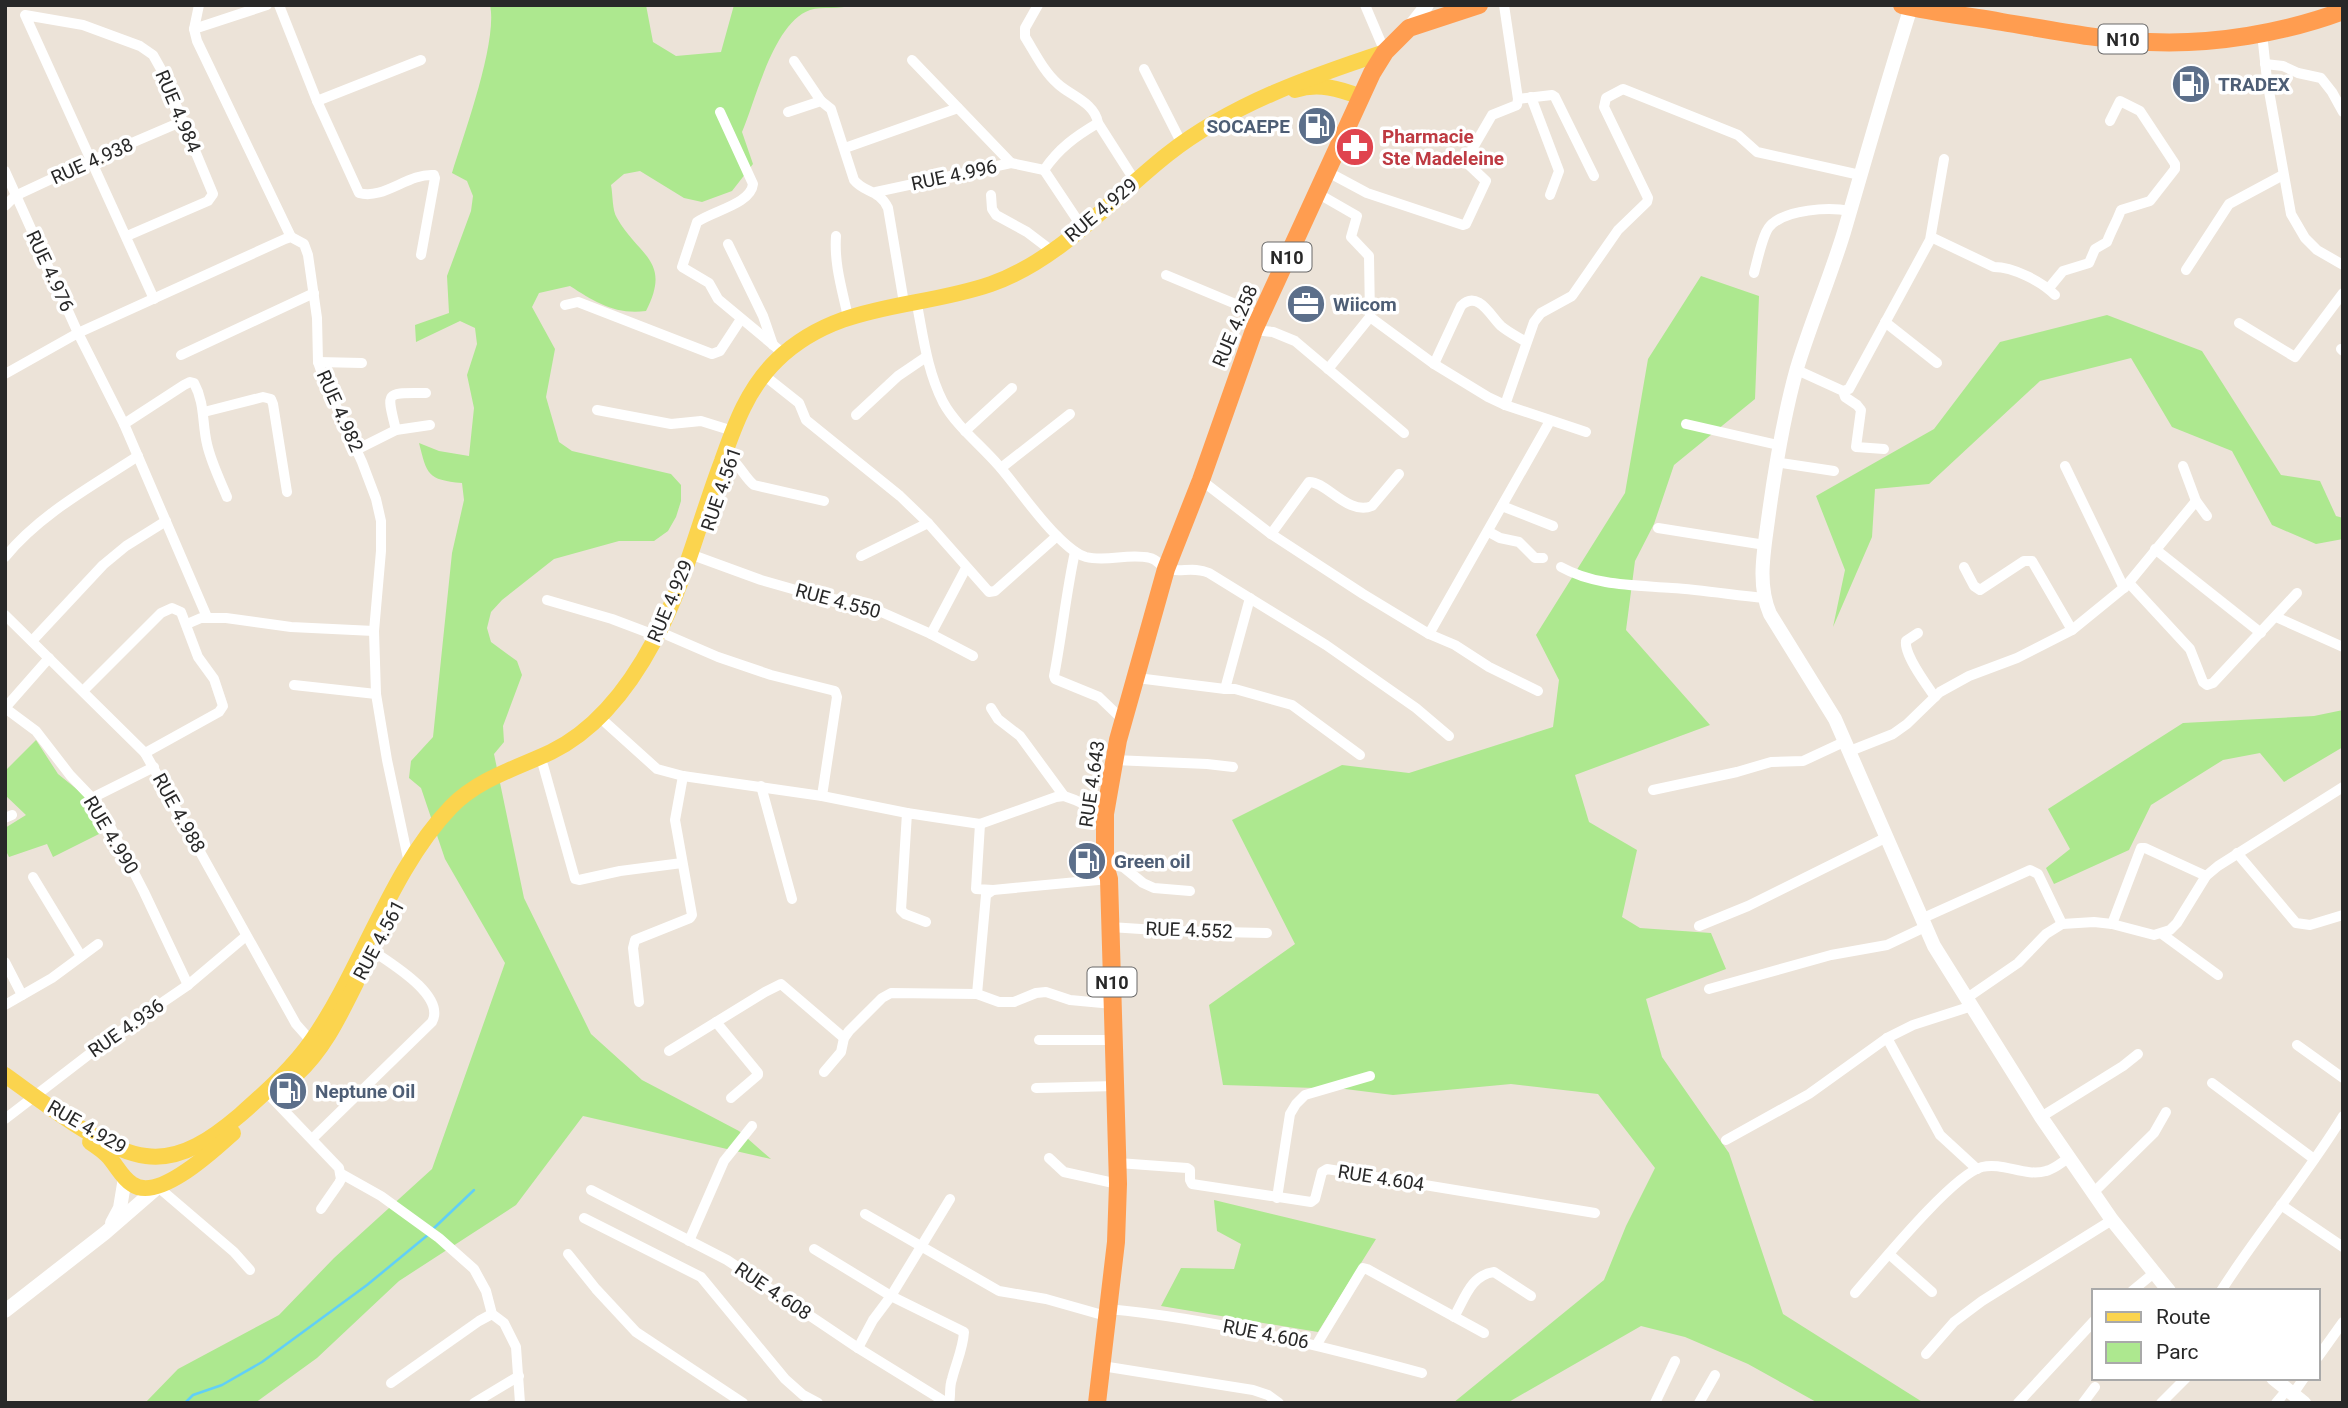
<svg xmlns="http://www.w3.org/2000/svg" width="2348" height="1408" font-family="Roboto,sans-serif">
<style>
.green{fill:#ade88f}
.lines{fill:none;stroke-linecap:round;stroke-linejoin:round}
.stream{stroke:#61cff7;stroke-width:2.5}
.street{stroke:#fff;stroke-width:10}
.secondary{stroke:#fff;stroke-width:14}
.primary{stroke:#fbd44e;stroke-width:16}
.highway{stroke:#ff9d50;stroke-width:18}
.labels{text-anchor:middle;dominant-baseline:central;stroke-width:7;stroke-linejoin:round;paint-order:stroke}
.shield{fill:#fff;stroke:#686868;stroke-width:2}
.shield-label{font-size:18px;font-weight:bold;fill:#282828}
.service-label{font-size:19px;font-weight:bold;fill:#4e5e75;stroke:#fff;text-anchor:start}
.street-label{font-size:19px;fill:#282828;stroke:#fff}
.health-label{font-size:19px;font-weight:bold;fill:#be3a42;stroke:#fff;text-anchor:start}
</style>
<rect width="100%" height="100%" fill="#ece3d8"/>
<g class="green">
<path d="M490,5H646L653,42L676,56L721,52L734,5H853C839,10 823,6 810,10C773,23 756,100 742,132L753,164L732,191L702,202L684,198L640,171L624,174L611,185C613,195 612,210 617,218C639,257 672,260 646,311C615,315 595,302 570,286L539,293L532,307L555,349L546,397L559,442L572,451L671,474L681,485V501L676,517L668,531L654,541H619L554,559L502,600L491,612L487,628L491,642L517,661L522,675L503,726L504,742L494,754L524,898L591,1034L642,1080L739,1131L771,1159L583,1116L516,1205L399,1281L317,1358L255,1403H145L178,1369L279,1315L334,1258L432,1169L505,963L445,859L421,788L409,778L411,761L433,737L452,553L464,500L462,483C427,480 427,474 419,443L439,451L469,456L474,408L467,375L477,344L475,328L460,321L416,342L415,325L449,313L447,276L471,211L473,196L467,181L452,173C464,134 498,41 490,5Z"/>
<path d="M1701,276L1759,296L1755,399L1674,465L1654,524L1635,561L1626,630L1710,725L1575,775L1589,822L1637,850L1622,917L1640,928L1711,933L1726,969L1646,999L1662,1057L1729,1153L1783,1314L1924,1403H1818L1748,1364L1685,1337L1641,1326L1507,1403H1453L1604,1280L1626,1226L1655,1168L1598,1094L1511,1084L1393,1095L1345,1089L1223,1085L1209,1005L1295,944L1232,820L1342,765L1409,773L1553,727L1559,680L1536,635L1625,493L1648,359Z"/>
<path d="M2107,315L2202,351L2281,475L2320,481L2336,516L2343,518V539L2316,544L2272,525L2232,451L2172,427L2131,358L2040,381L1929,484L1875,489L1872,537L1833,627L1845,570L1816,496L1934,429L2000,342Z"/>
<path d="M2343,710V747L2284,782L2260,753L2223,760L2151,805L2129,850L2054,884L2046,868L2070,849L2048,809L2183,723L2314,716Z"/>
<path d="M36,740L58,774L84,795L105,831L53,857L47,844L9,857L5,849V828L26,815L5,795V771Z"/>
<path d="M1214,1200L1376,1239L1318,1332L1161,1306L1181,1268L1234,1269L1241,1244L1217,1231Z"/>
</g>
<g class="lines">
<g class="stream">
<path d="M433,1229L474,1190"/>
<path d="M185,1403L193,1395L222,1385L262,1362L367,1285L429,1234"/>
</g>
<g class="street">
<path d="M199,5L194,29L197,41L291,237"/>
<path d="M279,5L317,101L359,193C384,200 408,173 434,175L435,178L421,255"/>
<path d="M1038,5L1025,28V37C1035,53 1044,72 1058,84C1071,96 1095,103 1098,123L1135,181"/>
<path d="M1365,5L1385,52"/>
<path d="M1504,5L1518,99L1552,95L1555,97L1594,176"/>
<path d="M194,29L267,5"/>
<path d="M2262,33L2267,80L2291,214L2305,238L2317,250L2343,265"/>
<path d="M912,60L1011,163"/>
<path d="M794,61L821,101"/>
<path d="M2265,64L2283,66L2298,73L2321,78L2332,92L2343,112"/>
<path d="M1144,69L1182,144"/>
<path d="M1531,97L1559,171L1550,195"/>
<path d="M317,101L421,60"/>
<path d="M720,112L753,184C751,204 712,211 697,222L682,267L709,283L718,299L784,354"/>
<path d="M788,112L821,101L831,109L854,180C864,193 879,189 888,208L904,303"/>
<path d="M845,148L958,108"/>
<path d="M1044,170L1082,227"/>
<path d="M5,171L78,333L124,424L207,617"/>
<path d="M1326,171L1367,193L1463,225L1466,224L1486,181L1467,163V158L1492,115L1517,105L1518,99"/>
<path d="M876,192L1011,163L1044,170C1059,148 1076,136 1098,123"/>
<path d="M1317,193L1357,216L1351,237L1369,256L1370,317"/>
<path d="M991,195L992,209L996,215L1027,232L1052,251"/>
<path d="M5,206L15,196L92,160L183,121"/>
<path d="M127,236L208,201L213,194L162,71L153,55L140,46L83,25L25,15L154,299"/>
<path d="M836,236C834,264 842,289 848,317"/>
<path d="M1931,237L1994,267C2013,267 2041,281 2055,295"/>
<path d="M728,244L763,316L773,345"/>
<path d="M2186,270L2229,204L2283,175"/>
<path d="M1754,273C1757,262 1763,233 1770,226C1786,209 1829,207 1850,211"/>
<path d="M1166,275L1238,305L1259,319"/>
<path d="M2049,288L2063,271L2089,263L2095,249L2107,242C2111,231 2117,221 2121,210L2150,201L2175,169V164L2140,111L2120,101L2110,121"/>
<path d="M565,305L578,302L712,354L720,351L741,319"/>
<path d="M918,310C924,342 928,372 943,402C956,426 981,445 999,466C1018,488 1035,514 1056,535C1064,543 1075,554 1086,557C1107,562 1129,553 1150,558C1157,559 1161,567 1167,569C1181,573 1193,566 1209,573L1326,645L1416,708L1449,736"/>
<path d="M1885,322L1937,363"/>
<path d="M2239,323L2295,357L2343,293"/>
<path d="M1254,330L1273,332L1295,341L1404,433"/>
<path d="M2341,349L2343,351"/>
<path d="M181,355L314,293"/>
<path d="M318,362L362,363"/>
<path d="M1434,364L1461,306C1478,289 1491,317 1501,326C1508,332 1518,337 1526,342"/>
<path d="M1328,369L1370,317L1434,364L1488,397L1505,405L1586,432"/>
<path d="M1797,370L1843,391L1849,389L1930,240L1944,159"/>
<path d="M5,374L78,333L285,239L291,237L304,244L308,255L317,318L318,362L325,382L362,462L376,499L381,521V551L374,631L376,694L387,760L409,863"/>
<path d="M770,380L799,403L806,420L900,496L928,523L989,592L995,591L1057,536"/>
<path d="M1843,391L1845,397L1857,405L1861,410L1856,447L1884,449"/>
<path d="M1505,405L1534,322L1541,313L1572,296L1618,230L1647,202L1648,198L1604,107L1606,98L1623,89L1738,135L1757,152L1860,175"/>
<path d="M597,410L671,424L701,421L733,431"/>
<path d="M204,412L263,397L271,399L273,404L287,492"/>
<path d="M856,415L898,376L926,357"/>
<path d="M124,424L184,385L190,382L194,383C205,403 202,423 207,444C211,462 220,480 227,497"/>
<path d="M1686,424L1778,445"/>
<path d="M396,430C386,390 385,393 426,393"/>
<path d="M965,431L1012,388"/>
<path d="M356,450L396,430L430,425"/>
<path d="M731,458C740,466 746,479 754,485L824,501"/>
<path d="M1775,462L1834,471"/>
<path d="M2065,466L2124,588"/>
<path d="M2183,466L2196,501L2207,516"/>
<path d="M1001,468L1070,414"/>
<path d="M1201,480L1271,534L1363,594L1429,634L1455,645L1489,667L1538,691"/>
<path d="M1502,506L1553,526"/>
<path d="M1658,528L1765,545"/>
<path d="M1489,532L1500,538L1519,542L1535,558H1543"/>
<path d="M1271,534L1309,482C1326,481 1348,516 1372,506L1399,474"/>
<path d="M2155,549L2261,633"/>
<path d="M1075,552C1066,593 1062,635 1054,676L1055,679L1099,697L1124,721"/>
<path d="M861,556L928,523"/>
<path d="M5,557C40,514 92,486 138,456"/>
<path d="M698,557L761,580L810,594L870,607L931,634L973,656"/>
<path d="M1561,567C1595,586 1635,585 1672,588C1703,590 1733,595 1764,598"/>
<path d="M1964,567L1974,586L1980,590L2024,561H2032L2072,630"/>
<path d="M2129,583L2190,649L2203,682L2207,685L2213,683L2297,593"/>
<path d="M547,600L612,619L657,636"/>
<path d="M5,615L145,753L296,1024L311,1041"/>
<path d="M2276,617L2343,647"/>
<path d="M187,624L201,618H226L291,627L374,631"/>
<path d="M1918,633L1906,641C1904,655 1926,684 1935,697"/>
<path d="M931,634L966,568"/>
<path d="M1429,634L1550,421"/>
<path d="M667,635L718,657L771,675L835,691L837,697L822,796"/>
<path d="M32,641L103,565L126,546L166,521"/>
<path d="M1137,678L1225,689L1250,598"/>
<path d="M294,685L376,694"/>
<path d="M1225,689H1235L1292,705L1360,755"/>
<path d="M83,691L161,613L172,608L181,612L198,657L214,679L223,706L219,712L145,753"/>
<path d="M5,708L36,731L70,775L92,798L110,826L144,892L188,985"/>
<path d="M5,708L49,658"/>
<path d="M991,708L998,719L1020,736L1064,796"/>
<path d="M606,723L657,769L683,776L822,796L907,813"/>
<path d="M1850,751L1893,734L1907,724L1940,692L1969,676L2017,658L2072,630L2126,586L2196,501"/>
<path d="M1114,760L1207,764L1233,767"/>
<path d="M543,765L575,879L579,880L620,871L682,863"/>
<path d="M761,786L792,899"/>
<path d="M1653,790L1737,772L1771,762L1803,761L1846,741"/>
<path d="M92,798L154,767"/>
<path d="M5,818L12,815"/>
<path d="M980,824L976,889L993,890L1109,879"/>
<path d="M2237,853L2296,923L2310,925L2343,915"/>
<path d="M1105,865L1122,866L1143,883L1154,888L1190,891"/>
<path d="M33,877L81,956"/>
<path d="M1921,919L2030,870L2038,874L2062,924"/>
<path d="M926,922L905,914L901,910L907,813L980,824L1056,797L1064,796L1075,800L1105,814"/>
<path d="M2112,924L2141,848H2145L2206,876"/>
<path d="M1699,926L1748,906L1887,837"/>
<path d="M1110,927L1172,931L1267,933"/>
<path d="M2162,934L2218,975"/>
<path d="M5,962L22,995"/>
<path d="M1709,989L1831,955L1887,945L1925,927"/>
<path d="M977,994L986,895L993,890"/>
<path d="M1967,998L2018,963L2046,934L2062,924L2094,922L2112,924L2154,935L2170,930L2177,923L2206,876L2218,866L2343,787"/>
<path d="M639,1002L633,948L635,940L690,918L692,915L675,820L683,776"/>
<path d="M5,1005L52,978L98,944"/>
<path d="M716,1022L758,1073V1075L731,1098"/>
<path d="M1887,1038L1940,1135L1977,1169"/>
<path d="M1039,1040H1114"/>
<path d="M2297,1045L2343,1078"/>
<path d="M669,1051L765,992L781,984L844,1038"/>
<path d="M824,1072L841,1052L844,1038L849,1031L882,998L891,993L977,994L999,1002H1014L1036,993L1046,992L1070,1000L1113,1004"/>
<path d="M2212,1083L2314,1159"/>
<path d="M1036,1088L1116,1086"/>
<path d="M272,1098L339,1168L341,1179L339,1183L321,1209"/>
<path d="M2041,1117L2123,1066L2138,1054"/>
<path d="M5,1119L109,1039L188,985L246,936"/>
<path d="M312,1139L432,1022C446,996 392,964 373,951"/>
<path d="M1726,1140L1809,1094L1887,1038L1913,1025L1972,1006"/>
<path d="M1049,1158L1064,1172L1118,1184"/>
<path d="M1118,1163L1187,1168L1190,1170V1180L1192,1184L1311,1202L1315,1199L1322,1172L1327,1169L1595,1213"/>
<path d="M340,1173L381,1196L439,1238L474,1269L486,1291L492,1314L504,1323L516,1347L520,1403"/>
<path d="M158,1187L234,1252L250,1270"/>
<path d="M591,1190L727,1260L858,1348L947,1403"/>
<path d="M2094,1192L2154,1133L2166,1112"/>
<path d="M1277,1198L1290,1114L1296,1104L1305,1095L1370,1076"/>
<path d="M2281,1205L2343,1247"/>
<path d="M865,1214L999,1291L1046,1299L1106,1316"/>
<path d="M584,1218L701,1277L785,1379L803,1395L818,1403"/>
<path d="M689,1241L724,1161L752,1126"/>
<path d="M814,1249L891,1296L964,1332C963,1349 956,1363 952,1379C949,1387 951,1395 949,1403"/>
<path d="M568,1254L596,1289L636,1332L743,1403"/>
<path d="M1889,1254L1932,1292"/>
<path d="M2132,1291L2154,1273"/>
<path d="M2221,1291C2259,1231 2306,1177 2343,1116"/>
<path d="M1855,1293C1878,1267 1952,1175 1982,1167C2003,1162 2025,1177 2046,1171C2055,1169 2062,1162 2070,1157"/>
<path d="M1108,1309C1215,1319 1318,1345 1422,1373"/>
<path d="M1454,1317C1465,1298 1471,1275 1494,1272L1531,1296"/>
<path d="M1317,1344L1363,1268L1367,1269L1484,1333"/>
<path d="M858,1348L873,1320L891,1296L950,1199"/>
<path d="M1926,1354L1954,1322L1982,1301L2112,1220"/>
<path d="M2318,1357L2343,1322"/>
<path d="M1102,1366L1253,1390L1268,1395L1279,1403"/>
<path d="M391,1383L479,1321L492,1314"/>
<path d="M2293,1394L2304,1378"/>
<path d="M474,1403L519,1376"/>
<path d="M1655,1403L1675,1361"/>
<path d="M1699,1403L1715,1375"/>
<path d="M2018,1403L2094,1321"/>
<path d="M2083,1403L2095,1387"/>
<path d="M2161,1403L2186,1378"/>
<path d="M2276,1403L2287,1390"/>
</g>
<g class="secondary">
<path d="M1911,7C1887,82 1866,157 1844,232C1830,278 1811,322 1797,368C1783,418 1775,468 1768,520C1764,551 1757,584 1770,614L1835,719L1934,946L2041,1117L2112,1220L2169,1291"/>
<path d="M1409,28L1427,5"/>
<path d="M112,1223L120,1208L125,1178"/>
<path d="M5,1311L105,1233L158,1187"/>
<path d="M2273,1378L2304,1403"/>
</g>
<g class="primary">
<path d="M1295,90C1318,82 1340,89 1361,97"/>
<path d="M5,1075C39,1099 105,1152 146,1156C182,1161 214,1137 240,1115C266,1092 294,1067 313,1039C362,968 391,869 451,807C478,779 517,768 551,752C598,729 630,686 654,641C685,584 699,521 722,461C735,424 748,388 777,360C838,301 916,310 991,284C1060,260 1112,198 1168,154C1232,104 1309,77 1385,52"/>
<path d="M296,1075C324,1049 339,1017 356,983"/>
<path d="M90,1142C96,1146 102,1150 107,1155C116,1164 121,1177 132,1184C158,1203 214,1150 233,1133"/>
</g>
<g class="highway">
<path d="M1902,5C1935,13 1969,16 2002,22C2051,30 2100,40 2149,42C2213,45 2284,33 2343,11"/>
<path d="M1097,1403L1116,1242L1118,1184L1109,879L1105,865V814L1118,740L1166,569L1201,480L1254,330L1372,73L1385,52L1409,28L1479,5"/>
</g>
</g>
<defs>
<g id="fuel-disc" transform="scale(2.0125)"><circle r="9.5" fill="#5c6f8a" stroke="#fff"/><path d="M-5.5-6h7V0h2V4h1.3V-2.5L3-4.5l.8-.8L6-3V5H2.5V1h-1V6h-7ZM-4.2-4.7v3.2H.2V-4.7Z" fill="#fff"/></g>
<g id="pharmacy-disc" transform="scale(2.0125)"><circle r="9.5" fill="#e0444e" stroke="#fff"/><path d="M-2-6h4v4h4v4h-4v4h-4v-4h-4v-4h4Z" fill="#fff"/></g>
<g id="office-disc" transform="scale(2.0125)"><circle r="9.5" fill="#5c6f8a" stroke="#fff"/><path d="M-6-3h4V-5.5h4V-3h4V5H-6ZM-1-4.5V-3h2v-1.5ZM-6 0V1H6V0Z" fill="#fff"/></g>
</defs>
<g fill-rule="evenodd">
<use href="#fuel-disc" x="2191" y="84"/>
<use href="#fuel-disc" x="1317" y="126"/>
<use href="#pharmacy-disc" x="1355" y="147"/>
<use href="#office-disc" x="1306" y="304"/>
<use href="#fuel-disc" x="1087" y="861"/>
<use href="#fuel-disc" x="288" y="1091"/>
</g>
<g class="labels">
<g class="shield">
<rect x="2098.5" y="24.5" width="49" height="29" rx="5"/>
<rect x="1262.5" y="242.5" width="49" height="29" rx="5"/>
<rect x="1087.5" y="967.5" width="49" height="29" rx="5"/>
</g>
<g class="shield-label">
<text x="2123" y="39">N10</text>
<text x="1287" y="257">N10</text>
<text x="1112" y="982">N10</text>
</g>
<g class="service-label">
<text x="2218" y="84">TRADEX</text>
<text x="1290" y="126" text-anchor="end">SOCAEPE</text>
<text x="1333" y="304">Wiicom</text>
<text x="1114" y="861">Green oil</text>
<text x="315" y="1091">Neptune Oil</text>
</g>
<g class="street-label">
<text transform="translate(178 111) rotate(67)">RUE 4.984</text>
<text transform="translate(92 161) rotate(-24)">RUE 4.938</text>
<text transform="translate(954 175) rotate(-12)">RUE 4.996</text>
<text transform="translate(1101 210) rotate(-40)">RUE 4.929</text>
<text transform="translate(50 271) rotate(65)">RUE 4.976</text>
<text transform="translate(1235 326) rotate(-67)">RUE 4.258</text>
<text transform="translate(340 411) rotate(66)">RUE 4.982</text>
<text transform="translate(721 489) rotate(-71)">RUE 4.561</text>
<text transform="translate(670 601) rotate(-67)">RUE 4.929</text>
<text transform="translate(838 601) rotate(15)">RUE 4.550</text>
<text transform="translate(1092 784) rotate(-82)">RUE 4.643</text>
<text transform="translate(179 813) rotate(61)">RUE 4.988</text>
<text transform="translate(111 835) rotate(59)">RUE 4.990</text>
<text transform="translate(1189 930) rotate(2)">RUE 4.552</text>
<text transform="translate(379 940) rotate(-62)">RUE 4.561</text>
<text transform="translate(126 1028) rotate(-35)">RUE 4.936</text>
<text transform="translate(87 1127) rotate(30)">RUE 4.929</text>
<text transform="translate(1381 1178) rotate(9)">RUE 4.604</text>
<text transform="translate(773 1291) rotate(34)">RUE 4.608</text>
<text transform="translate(1266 1334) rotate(11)">RUE 4.606</text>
</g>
<g class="health-label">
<text x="1382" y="136">Pharmacie<tspan x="1382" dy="22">Ste Madeleine</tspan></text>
</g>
</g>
<rect width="2348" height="1408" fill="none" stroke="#282828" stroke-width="14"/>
<rect x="2092" y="1289" width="228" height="91" fill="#ffffff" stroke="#a9a9a9" stroke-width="2"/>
<rect x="2106" y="1312" width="35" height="10" fill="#fbd44e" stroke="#a9a9a9" stroke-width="2"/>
<text x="2156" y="1324" font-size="21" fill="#282828">Route</text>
<rect x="2106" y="1342" width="35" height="21" fill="#ade88f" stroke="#a9a9a9" stroke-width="2"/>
<text x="2156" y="1359" font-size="21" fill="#282828">Parc</text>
</svg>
